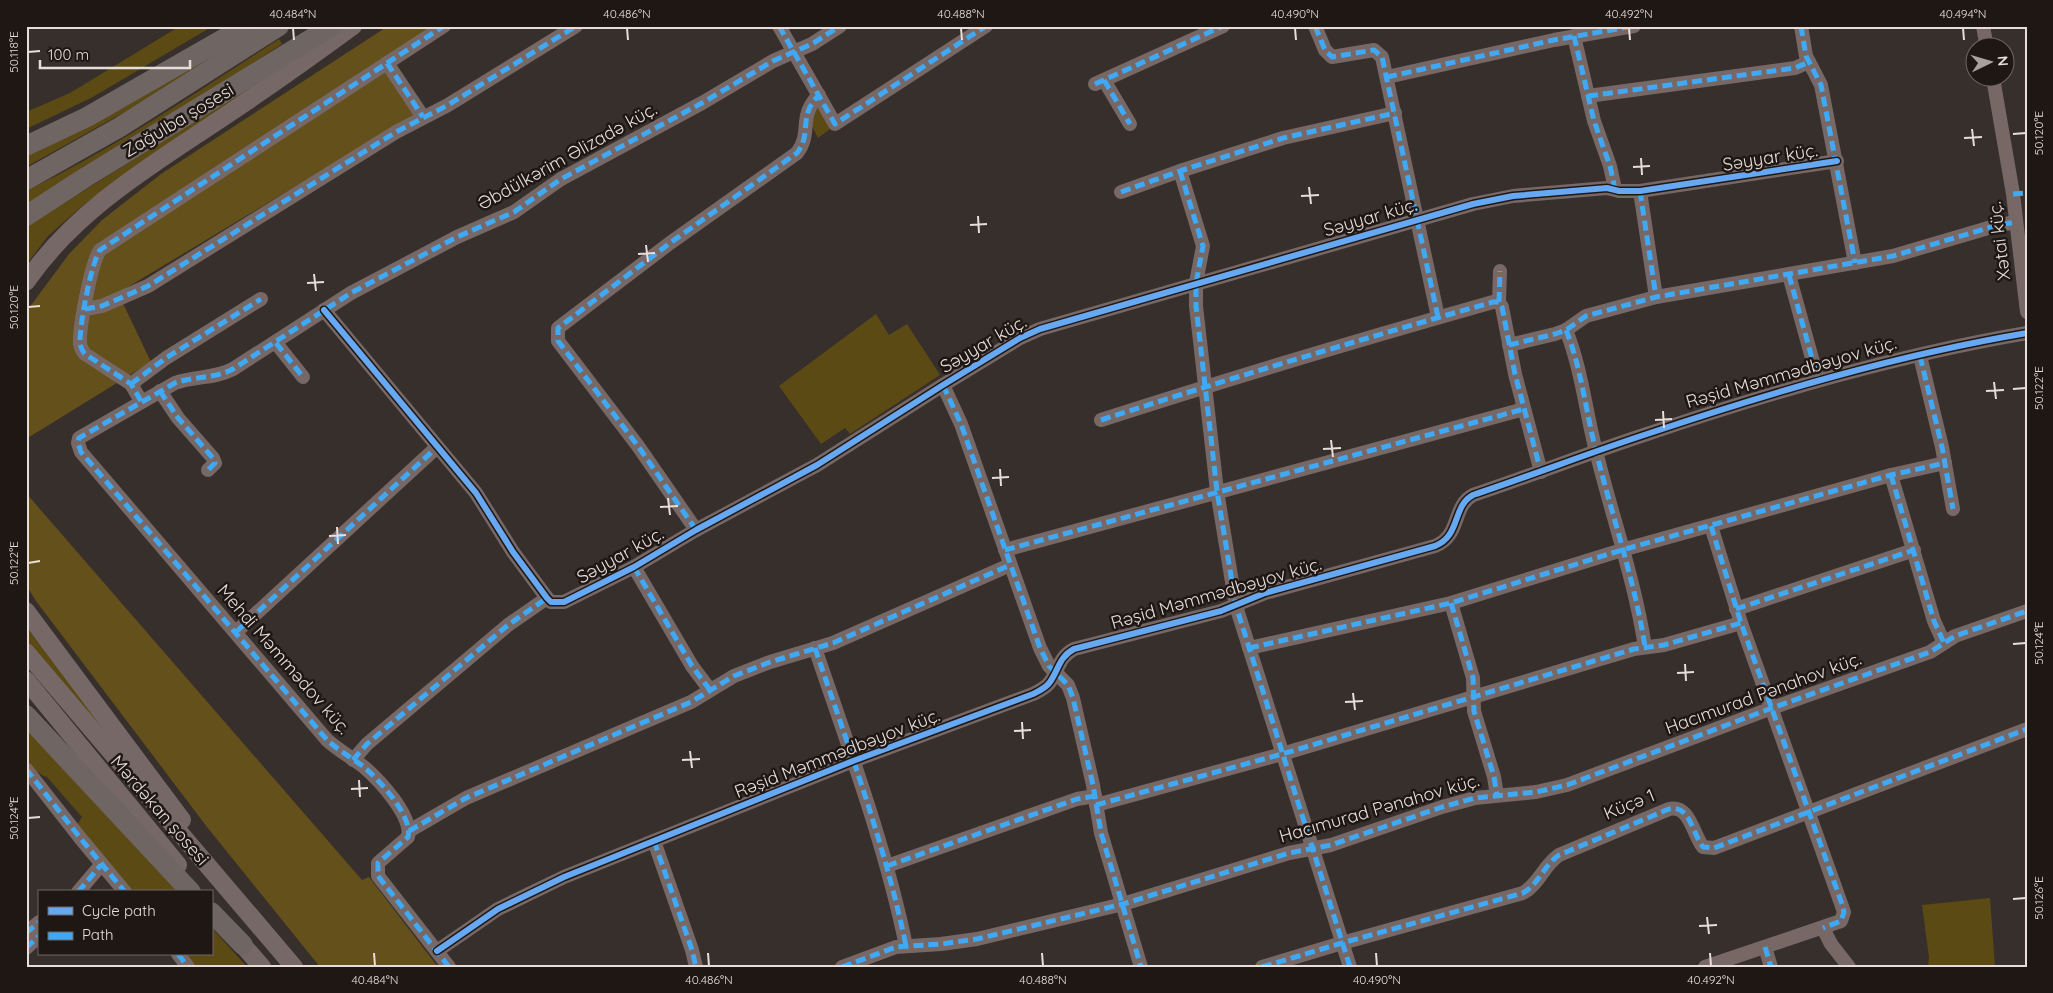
<svg xmlns="http://www.w3.org/2000/svg" width="2053" height="993" font-family="Quicksand,sans-serif">
<style>
.green{fill:#5c4a14}
.forest{fill:#63501b}
.lines{fill:none;stroke-linecap:round;stroke-linejoin:round}
.minor{stroke:#776866;stroke-width:14}
.major{stroke:#766866;stroke-width:18}
.highway{stroke:#6f6562;stroke-width:20}
.quiet{stroke:#3fa9f5;stroke-width:5;stroke-dasharray:10 5;stroke-linecap:butt}
.cycleway-casing{stroke:#1f1714;stroke-width:9}
.cycleway{stroke:#66a8f1;stroke-width:6}
.ticks{fill:none;stroke:#e8ddd8;stroke-width:2}
.labels{text-anchor:middle;dominant-baseline:central;stroke-width:5;stroke-linejoin:round;paint-order:stroke}
.street-label{font-size:18px;fill:#e8ddd8;stroke:#1f1714}
.neatline{fill:none;stroke:#e8ddd8;stroke-width:2}
.ticks-label{font-size:12px;text-anchor:middle;fill:#e8ddd8}
</style>
<rect width="100%" height="100%" fill="#372f2b"/>
<g class="green">
<path d="M180,26H213L91,98L26,129V112L70,93Z"/>
<path d="M253,31L130,109L26,167V156L39,151Z"/>
<path d="M279,39L282,44L156,126L26,205V191C115,148 196,93 279,39Z"/>
<path d="M259,81L261,83L113,183L80,208L48,236L26,265V227Z"/>
<path d="M818,106L830,129L818,138L810,122Z"/>
<path d="M876,314L889,335L907,324L940,375L850,434L845,428L821,444L779,386Z"/>
<path d="M26,627L112,735L124,758L26,640Z"/>
<path d="M26,726L180,892H132L77,825L82,817L47,777C23,769 26,747 26,726Z"/>
<path d="M1990,898L1995,967H1928L1929,957L1922,905Z"/>
<path d="M211,927L247,967H194L184,954H211Z"/>
</g>
<g class="forest">
<path d="M388,26H435L379,63L414,115L118,293L151,362L26,439V312L69,254L102,220L161,174Z"/>
<path d="M26,493L362,880L369,877L438,967H320L207,827L36,601L26,585Z"/>
</g>
<g class="lines">
<g class="minor">
<path d="M779,26L835,124L986,26"/>
<path d="M1315,26L1325,50L1332,57L1374,50L1382,57L1438,317"/>
<path d="M1801,26L1806,56L1821,85L1855,263"/>
<path d="M1983,26L1987,48"/>
<path d="M1574,36L1594,121L1610,166L1615,189"/>
<path d="M387,63L423,117"/>
<path d="M1387,77L1554,40L1634,26"/>
<path d="M1993,78L2013,194L2027,312"/>
<path d="M1104,80L1130,124"/>
<path d="M1095,84L1223,26"/>
<path d="M1588,96L1795,68L1809,62"/>
<path d="M1180,171L1203,246L1196,283V306L1217,491L1236,606L1350,967"/>
<path d="M1640,191L1656,297"/>
<path d="M1121,192L1180,171L1283,138L1395,113"/>
<path d="M1789,275L1818,380"/>
<path d="M1499,302L1500,271"/>
<path d="M85,309L102,306L148,286L396,132L448,105L576,26"/>
<path d="M324,310L476,493L513,552L547,598L551,602H564L634,567L696,530L817,465L943,385L1020,338L1040,329L1473,204L1513,196L1607,188L1619,191H1640L1837,161"/>
<path d="M1566,330C1582,370 1586,414 1597,455C1613,519 1635,582 1645,647"/>
<path d="M276,343L303,377"/>
<path d="M1509,345L1555,334L1566,330L1586,316L1656,297L1893,256L1995,226L2016,222"/>
<path d="M1920,356L1942,447L1953,509"/>
<path d="M131,384L166,358L261,299"/>
<path d="M943,385L961,424L1040,648L1049,666L1068,685L1073,698L1093,785L1101,833L1141,967"/>
<path d="M160,391L178,418L213,458L215,463L208,470"/>
<path d="M141,401L131,384L85,354C82,351 81,348 80,344C79,328 91,263 100,250L444,26"/>
<path d="M1101,420C1231,378 1362,339 1493,302H1499L1502,307L1515,374L1541,472"/>
<path d="M1891,475L1934,621L1944,643"/>
<path d="M696,530L638,446L558,341V328L670,243L797,153C813,132 797,117 819,95"/>
<path d="M1005,550L1524,409"/>
<path d="M634,567L692,666L710,690"/>
<path d="M1451,603L1473,678L1474,711L1494,777L1497,795"/>
<path d="M1736,609L1914,550"/>
<path d="M236,632L437,447"/>
<path d="M815,648C848,746 885,844 906,946"/>
<path d="M1249,648L1451,603L1622,550L1891,475L1945,463"/>
<path d="M353,760L367,744L508,625L547,598"/>
<path d="M26,769L81,839L125,892"/>
<path d="M1096,805L1282,754L1634,649L1664,645L1741,623"/>
<path d="M409,831L466,798L691,702L734,676L770,662L833,643L1010,565"/>
<path d="M654,841L692,950L696,967"/>
<path d="M887,866L1077,799L1095,796"/>
<path d="M78,892L101,865"/>
<path d="M1823,928L1831,944L1849,967"/>
<path d="M26,933L39,922"/>
<path d="M1765,947L1771,967"/>
<path d="M26,948L39,936"/>
<path d="M437,951L498,909L564,877L853,761L1033,694C1039,691 1046,688 1050,682C1059,669 1059,657 1074,649L1221,611L1265,593L1435,546C1461,536 1452,506 1473,495C1530,476 1586,454 1644,435C1769,393 1897,355 2027,333"/>
<path d="M178,954L188,967"/>
<path d="M449,967L378,876V863L408,837C413,816 379,780 364,767C352,758 338,750 327,740L81,452L78,443L79,438L175,383C194,376 214,379 233,369L351,293L457,237L514,212L561,179L702,103L773,61L812,44L840,26"/>
<path d="M842,967L896,947L941,944L977,939L1123,904L1289,853L1331,845L1442,807L1475,798L1536,792L1567,785L1772,708L1930,652L1955,636L2027,611"/>
<path d="M1262,967L1342,943L1523,893C1539,884 1544,865 1559,855L1669,809C1690,804 1693,835 1703,847L1714,848L2027,729"/>
<path d="M1705,967L1835,923L1841,921L1844,912L1741,623L1711,526"/>
</g>
<g class="major">
<path d="M26,282C74,212 147,168 216,122C263,91 308,59 353,26"/>
<path d="M26,611L182,820"/>
<path d="M26,652L294,967"/>
<path d="M26,680L178,865"/>
<path d="M235,936L262,967"/>
</g>
<g class="highway">
<path d="M26,146L87,117L246,26"/>
<path d="M26,180L120,127L279,26"/>
<path d="M26,216L86,177L332,26"/>
<path d="M26,715L191,892"/>
<path d="M211,912L243,945"/>
</g>
<g class="quiet">
<path d="M779,26L835,124L986,26"/>
<path d="M1315,26L1325,50L1332,57L1374,50L1382,57L1438,317"/>
<path d="M1801,26L1806,56L1821,85L1855,263"/>
<path d="M1574,36L1594,121L1610,166L1615,189"/>
<path d="M387,63L423,117"/>
<path d="M1387,77L1554,40L1634,26"/>
<path d="M1104,80L1130,124"/>
<path d="M1095,84L1223,26"/>
<path d="M1588,96L1795,68L1809,62"/>
<path d="M1180,171L1203,246L1196,283V306L1217,491L1236,606L1350,967"/>
<path d="M1640,191L1656,297"/>
<path d="M1121,192L1180,171L1283,138L1395,113"/>
<path d="M2013,194L2027,193"/>
<path d="M1789,275L1818,380"/>
<path d="M1499,302L1500,271"/>
<path d="M85,309L102,306L148,286L396,132L448,105L576,26"/>
<path d="M1566,330C1582,370 1586,414 1597,455C1613,519 1635,582 1645,647"/>
<path d="M276,343L303,377"/>
<path d="M1509,345L1555,334L1566,330L1586,316L1656,297L1893,256L1995,226L2016,222"/>
<path d="M1920,356L1942,447L1953,509"/>
<path d="M131,384L166,358L261,299"/>
<path d="M943,385L961,424L1040,648L1049,666L1068,685L1073,698L1093,785L1101,833L1141,967"/>
<path d="M160,391L178,418L213,458L215,463L208,470"/>
<path d="M141,401L131,384L85,354C82,351 81,348 80,344C79,328 91,263 100,250L444,26"/>
<path d="M1101,420C1231,378 1362,339 1493,302H1499L1502,307L1515,374L1541,472"/>
<path d="M1891,475L1934,621L1944,643"/>
<path d="M1711,526L1741,623L1842,904L1844,912L1841,921L1823,928"/>
<path d="M696,530L638,446L558,341V328L670,243L797,153C813,132 797,117 819,95"/>
<path d="M1005,550L1524,409"/>
<path d="M634,567L692,666L710,690"/>
<path d="M1451,603L1473,678L1474,711L1494,777L1497,795"/>
<path d="M1736,609L1914,550"/>
<path d="M236,632L437,447"/>
<path d="M815,648C848,746 885,844 906,946"/>
<path d="M1249,648L1451,603L1622,550L1891,475L1945,463"/>
<path d="M353,760L367,744L508,625L547,598"/>
<path d="M26,769L81,839L125,892"/>
<path d="M1096,805L1282,754L1634,649L1664,645L1741,623"/>
<path d="M409,831L466,798L691,702L734,676L770,662L833,643L1010,565"/>
<path d="M654,841L692,950L696,967"/>
<path d="M887,866L1077,799L1095,796"/>
<path d="M78,892L101,865"/>
<path d="M26,933L39,922"/>
<path d="M1765,947L1771,967"/>
<path d="M26,948L39,936"/>
<path d="M178,954L188,967"/>
<path d="M449,967L378,876V863L408,837C413,816 379,780 364,767C352,758 338,750 327,740L81,452L78,443L79,438L175,383C194,376 214,379 233,369L351,293L457,237L514,212L561,179L702,103L773,61L812,44L840,26"/>
<path d="M842,967L896,947L941,944L977,939L1123,904L1289,853L1331,845L1442,807L1475,798L1536,792L1567,785L1772,708L1930,652L1955,636L2027,611"/>
<path d="M1262,967L1342,943L1523,893C1539,884 1544,865 1559,855L1669,809C1690,804 1693,835 1703,847L1714,848L2027,729"/>
</g>
<g class="cycleway-casing">
<g id="cycleway">
<path d="M324,310L476,493L513,552L547,598L551,602H564L634,567L696,530L817,465L943,385L1020,338L1040,329L1473,204L1513,196L1607,188L1619,191H1640L1837,161"/>
<path d="M437,951L498,909L564,877L853,761L1033,694C1039,691 1046,688 1050,682C1059,669 1059,657 1074,649L1221,611L1265,593L1435,546C1461,536 1452,506 1473,495C1530,476 1586,454 1644,435C1769,393 1897,355 2027,333"/>
</g>
</g>
<use href="#cycleway" class="cycleway"/>
</g>
<path class="ticks" d="M293,28L294,40M627,28L628,40M961,28L962,40M1295,28L1296,40M1629,28L1630,40M1963,28L1964,40M28,52L40,51M1972,129L1974,146M2013,134L2026,133M1964,138L1982,137M1641,158L1642,175M1633,167L1650,166M1309,187L1311,204M1301,196L1319,195M978,216L979,233M970,225L987,224M646,245L648,262M638,254L655,253M314,274L316,291M307,283L324,282M28,307L40,306M1994,382L1996,399M2013,389L2026,388M1986,391L2004,390M1663,411L1664,428M1655,420L1672,419M1331,440L1333,457M1323,449L1341,448M1000,469L1001,486M992,478L1009,477M668,498L670,515M660,507L678,506M337,527L338,544M329,536L346,535M28,563L40,561M2013,644L2026,643M1685,664L1686,681M1677,673L1694,672M1353,693L1355,710M1345,702L1363,701M1022,722L1023,739M1014,731L1031,730M690,751L692,768M682,760L700,759M359,780L360,797M351,789L368,788M28,818L40,817M2013,899L2026,898M1707,917L1709,934M1699,926L1717,925M374,953L375,966M708,953L709,966M1042,953L1043,966M1376,953L1377,966M1710,953L1711,966"/>
<g class="labels">
<g class="street-label">
<text transform="translate(178 120) rotate(-31)">Zağulba şosesi</text>
<text transform="translate(567 156) rotate(-29)">Əbdülkərim Əlizadə küç.</text>
<text transform="translate(1770 157) rotate(-9)">Səyyar küç.</text>
<text transform="translate(1370 217) rotate(-16)">Səyyar küç.</text>
<text transform="translate(1999 241) rotate(-97)">Xətai küç.</text>
<text transform="translate(983 344) rotate(-30)">Səyyar küç.</text>
<text transform="translate(1791 372) rotate(-16)">Rəşid Məmmədbəyov küç.</text>
<text transform="translate(620 555) rotate(-29)">Səyyar küç.</text>
<text transform="translate(1216 593) rotate(-16)">Rəşid Məmmədbəyov küç.</text>
<text transform="translate(284 659) rotate(49)">Mehdi Məmmədov küç.</text>
<text transform="translate(1763 693) rotate(-20)">Hacımurad Pənahov küç.</text>
<text transform="translate(837 753) rotate(-21)">Rəşid Məmmədbəyov küç.</text>
<text transform="translate(1629 804) rotate(-22)">Küçə 1</text>
<text transform="translate(1379 808) rotate(-16)">Hacımurad Pənahov küç.</text>
<text transform="translate(160 810) rotate(49)">Mərdəkan şosesi</text>
</g>
</g>
<rect width="2053" height="993" fill="none" stroke="#1f1714" stroke-width="55"/>
<rect x="38" y="890" width="175" height="65" fill="#1f1714" stroke="#6f6662"/>
<rect x="48" y="907" width="25" height="8" fill="#66a8f1" stroke="#6f6662"/>
<text x="82" y="916" font-size="15" fill="#e8ddd8">Cycle path</text>
<rect x="48" y="932" width="25" height="8" fill="#3fa9f5" stroke="#6f6662"/>
<text x="82" y="940" font-size="15" fill="#e8ddd8">Path</text>
<g transform="translate(1990 62) rotate(85)"><circle r="24" fill="#1f1714" stroke="#6f6662"/>
<path d="M0-4L9 19L0 12L-9 19Z" fill="#aaa09b"/>
<text y="-8" font-size="14" font-weight="bold" text-anchor="middle" fill="#e8ddd8">N</text>
</g>
<path d="M40 60v8h150v-8" fill="none" stroke="#e8ddd8" stroke-width="2.5"/>
<text x="48" y="60" font-size="15" fill="#e8ddd8" stroke="#1f1714" stroke-width="4" paint-order="stroke">100 m</text>
<rect x="28" y="28" width="1998" height="938" class="neatline"/>
<g class="ticks-label">
<text x="293" y="18">40.484°N</text>
<text x="627" y="18">40.486°N</text>
<text x="961" y="18">40.488°N</text>
<text x="1295" y="18">40.490°N</text>
<text x="1629" y="18">40.492°N</text>
<text x="1963" y="18">40.494°N</text>
<text transform="translate(14 52) rotate(-90)" y="4">50.118°E</text>
<text transform="translate(2039 133) rotate(-90)" y="4">50.120°E</text>
<text transform="translate(14 307) rotate(-90)" y="4">50.120°E</text>
<text transform="translate(2039 388) rotate(-90)" y="4">50.122°E</text>
<text transform="translate(14 563) rotate(-90)" y="4">50.122°E</text>
<text transform="translate(2039 643) rotate(-90)" y="4">50.124°E</text>
<text transform="translate(14 818) rotate(-90)" y="4">50.124°E</text>
<text transform="translate(2039 898) rotate(-90)" y="4">50.126°E</text>
<text x="375" y="984">40.484°N</text>
<text x="709" y="984">40.486°N</text>
<text x="1043" y="984">40.488°N</text>
<text x="1377" y="984">40.490°N</text>
<text x="1711" y="984">40.492°N</text>
</g>
</svg>
